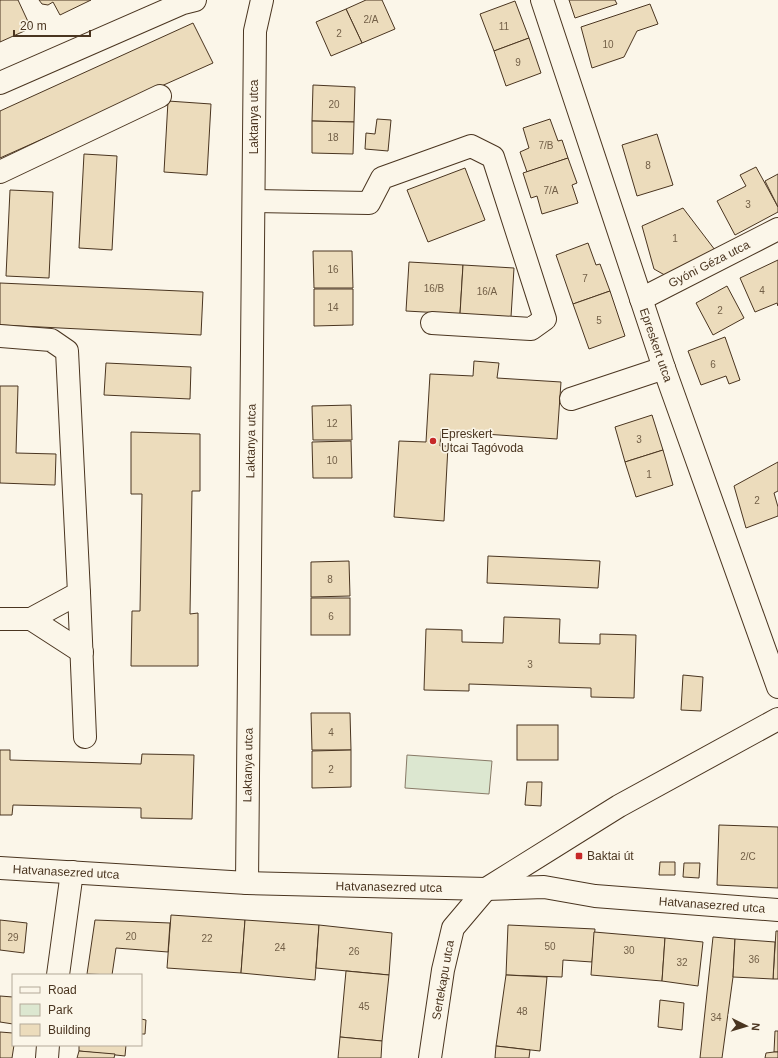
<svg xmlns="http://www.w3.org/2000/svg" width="778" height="1058" font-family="Arial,sans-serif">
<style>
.green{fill:#dce7d0;stroke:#887966}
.building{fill:#ecdcbc;stroke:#4a3520}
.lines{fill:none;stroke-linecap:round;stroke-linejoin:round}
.minor-casing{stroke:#4a3520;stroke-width:24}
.minor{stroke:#fbf6e9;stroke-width:22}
.poi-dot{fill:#c62828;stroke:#fbf6e9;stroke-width:1.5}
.labels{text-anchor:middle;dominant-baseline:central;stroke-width:3;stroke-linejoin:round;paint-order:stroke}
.number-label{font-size:10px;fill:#725f47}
.street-label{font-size:12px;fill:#4a3520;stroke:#fbf6e9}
.poi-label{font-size:12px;fill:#4a3520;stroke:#fbf6e9;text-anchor:start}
</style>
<rect width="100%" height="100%" fill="#fbf6e9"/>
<path class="green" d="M407,755L492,761L489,794L405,788Z"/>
<g class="building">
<path d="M0,0H18L31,28L0,42Z"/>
<path d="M39,0H91L60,15L53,2L48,5L42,4Z"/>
<path d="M366,0H382L395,29L362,43L346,9Z"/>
<path d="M569,0H615L617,4L575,18Z"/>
<path d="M515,1L529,38L494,51L480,14Z"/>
<path d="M650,4L658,24L637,31L624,57L592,68L581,27Z"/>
<path d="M346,9L362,43L331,56L316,22Z"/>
<path d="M193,23L213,63L0,158V111Z"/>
<path d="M529,38L541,73L506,86L494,51Z"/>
<path d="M313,85L355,87L354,122L312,121Z"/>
<path d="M168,101L211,104L207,175L164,172Z"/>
<path d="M377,119L391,120L388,151L365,149L366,133L375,134Z"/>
<path d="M550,119L558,141L562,140L568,158L527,172L520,152L529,148L523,128Z"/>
<path d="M312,121L354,122L353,154L312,153Z"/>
<path d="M657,134L673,185L637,196L622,145Z"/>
<path d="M84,154L117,156L112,250L79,248Z"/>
<path d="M568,158L577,183L572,185L578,203L542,214L537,196L531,198L523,173Z"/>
<path d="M756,167L778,207V212L735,235L717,201L746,186L740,175Z"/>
<path d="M465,168L485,220L428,242L407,190Z"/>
<path d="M778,174V207L765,181Z"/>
<path d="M10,190L53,192L49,278L6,276Z"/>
<path d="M683,208L715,250L670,278L654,269L642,226Z"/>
<path d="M588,243L596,265L600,264L610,291L573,304L556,255Z"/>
<path d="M313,251H352L353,288H314Z"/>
<path d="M778,260V306L777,303L755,312L740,278Z"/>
<path d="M409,262L463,265L460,314L406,311Z"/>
<path d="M463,265L514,268L511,317L460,314Z"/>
<path d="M0,283L203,292L201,335L0,325Z"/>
<path d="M727,286L744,318L713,335L696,303Z"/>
<path d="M314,289H353V325L314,326Z"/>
<path d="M610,291L625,336L589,349L573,304Z"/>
<path d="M725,337L740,380L729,384L726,376L701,385L688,351Z"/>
<path d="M474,361L499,363L497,378L561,382L557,439L441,431L440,446H448L444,521L394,517L399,441L426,442L430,374L473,376Z"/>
<path d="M106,363L191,367L190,399L104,395Z"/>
<path d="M0,386H18L16,453L56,454L55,485L0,483Z"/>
<path d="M351,405L352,440H313L312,406Z"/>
<path d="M652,415L663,450L625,462L615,427Z"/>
<path d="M131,432L200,434V491H192L190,614L198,613V666H131L132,611H140L142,494H131Z"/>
<path d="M351,441L352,478H313L312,442Z"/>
<path d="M663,450L673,485L636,497L625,462Z"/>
<path d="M778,462V491L774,493L778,507V516L746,528L734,486Z"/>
<path d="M488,556L600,561L598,588L487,583Z"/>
<path d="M349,561L350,596L311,597V562Z"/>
<rect x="311" y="598" width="39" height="37"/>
<path d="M504,617L560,619L559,643L600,644V634L636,635L634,698L591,697V688L469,684V691L424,690L426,629L462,630V642L503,643Z"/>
<path d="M683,675L703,677L701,711L681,710Z"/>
<path d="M311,713H350L351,750H312Z"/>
<rect x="517" y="725" width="41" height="35"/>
<path d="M0,750H10V760L141,764L142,754L194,755L192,819L141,818V808L13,805L12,815H0Z"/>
<path d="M351,750V787L312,788V751Z"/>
<path d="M527,782H542L541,806L525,805Z"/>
<path d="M719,825L778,827V888L717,885Z"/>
<path d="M660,862H675V875H659Z"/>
<path d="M684,863H700L699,878L683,877Z"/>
<path d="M171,915L245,920L241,973L167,968Z"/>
<path d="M0,920L27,923L24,953L0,950Z"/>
<path d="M95,920L170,923L168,952L116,948L112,975L87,974Z"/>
<path d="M245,920L319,925L315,980L241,973Z"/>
<path d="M319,925L392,933L389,975L316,968Z"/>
<path d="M508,925L595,929L592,962L563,960L562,977L506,975Z"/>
<path d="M776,931H778V979H773Z"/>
<path d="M594,932L665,938L662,981L591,975Z"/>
<path d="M713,937L735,939L733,977L722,1058H700Z"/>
<path d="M665,938L703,942L698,986L662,981Z"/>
<path d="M735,939L775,942L773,979L733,977Z"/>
<path d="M346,971L389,975L382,1041L340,1037Z"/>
<path d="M506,975L547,977L540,1051L496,1046Z"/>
<path d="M0,996L13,997V1024L0,1022Z"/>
<path d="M660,1000L684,1003L682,1030L658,1027Z"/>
<path d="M141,1019L146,1020L145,1034H141Z"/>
<path d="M775,1031H778V1052H774Z"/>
<path d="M0,1032L13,1033L14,1045L12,1058H0Z"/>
<path d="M340,1037L382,1041L381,1058H338Z"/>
<path d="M79,1045H126L125,1056L79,1051Z"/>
<path d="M496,1046L530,1050L529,1058H495Z"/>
<path d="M79,1051L115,1054L114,1058H77Z"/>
<path d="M774,1052H778V1058H765L766,1053Z"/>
</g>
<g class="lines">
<g class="minor-casing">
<g id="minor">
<path d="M542,0L664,368L778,687"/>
<path d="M0,83L183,3L195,0"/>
<path d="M0,172L160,96"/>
<path d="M254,201L369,203L382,178L471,146L493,157L545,319L531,329L432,323"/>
<path d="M641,299L778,229"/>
<path d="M0,336L51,340L67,351L79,593L31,619H0"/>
<path d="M571,399L664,368"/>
<path d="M79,593L85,737"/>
<path d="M31,619L82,652"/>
<path d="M0,868L247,883L486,889L544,887L595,896L778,910"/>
<path d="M247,883L255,31L262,0"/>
<path d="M58,975L72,872"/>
<path d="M47,1058L48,1045"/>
<path d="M430,1058L443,970L453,928L486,889L619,806L778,719"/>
</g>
</g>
<use href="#minor" class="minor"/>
</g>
<g class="poi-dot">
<circle cx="433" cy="441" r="4"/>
<rect x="575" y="852" width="8" height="8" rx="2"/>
</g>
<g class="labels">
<g class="number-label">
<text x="371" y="19">2/A</text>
<text x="504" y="26">11</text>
<text x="339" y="33">2</text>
<text x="608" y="44">10</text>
<text x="518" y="62">9</text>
<text x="334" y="104">20</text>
<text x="333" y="137">18</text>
<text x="546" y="145">7/B</text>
<text x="648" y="165">8</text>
<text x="551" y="190">7/A</text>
<text x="748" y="204">3</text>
<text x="675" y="238">1</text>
<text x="333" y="269">16</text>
<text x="585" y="278">7</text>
<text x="434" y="288">16/B</text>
<text x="762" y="290">4</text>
<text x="487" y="291">16/A</text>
<text x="333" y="307">14</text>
<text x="720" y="310">2</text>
<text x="599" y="320">5</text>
<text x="713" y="364">6</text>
<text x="332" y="423">12</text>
<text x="639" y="439">3</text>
<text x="332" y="460">10</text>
<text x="649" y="474">1</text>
<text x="757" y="500">2</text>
<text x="330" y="579">8</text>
<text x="331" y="616">6</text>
<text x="530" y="664">3</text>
<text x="331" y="732">4</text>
<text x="331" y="769">2</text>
<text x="748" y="856">2/C</text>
<text x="131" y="936">20</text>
<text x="13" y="937">29</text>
<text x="207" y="938">22</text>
<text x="550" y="946">50</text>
<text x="280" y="947">24</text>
<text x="629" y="950">30</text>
<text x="354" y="951">26</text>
<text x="754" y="959">36</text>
<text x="682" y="962">32</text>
<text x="364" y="1006">45</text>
<text x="522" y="1011">48</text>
<text x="716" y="1017">34</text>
</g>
<g class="street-label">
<text transform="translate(254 117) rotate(-90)">Laktanya utca</text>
<text transform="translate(709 264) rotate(-27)">Gyóni Géza utca</text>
<text transform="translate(656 345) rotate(71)">Epreskert utca</text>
<text transform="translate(251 441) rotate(-89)">Laktanya utca</text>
<text transform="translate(248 765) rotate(-89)">Laktanya utca</text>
<text transform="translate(66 872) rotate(3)">Hatvanasezred utca</text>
<text transform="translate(389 887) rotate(1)">Hatvanasezred utca</text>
<text transform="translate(712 905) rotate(4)">Hatvanasezred utca</text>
<text transform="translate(443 980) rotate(-80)">Sertekapu utca</text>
</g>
<g class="poi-label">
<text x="441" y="434">Epreskert<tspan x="441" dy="14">Utcai Tagóvoda</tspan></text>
<text x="587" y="856">Baktai út</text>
</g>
</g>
<rect x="12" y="974" width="130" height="72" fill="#fbf6e9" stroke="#b4a999"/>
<rect x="20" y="987" width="20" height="6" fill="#fbf6e9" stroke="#b4a999"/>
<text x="48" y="994" font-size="12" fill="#4a3520">Road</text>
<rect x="20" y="1004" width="20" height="12" fill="#dce7d0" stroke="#b4a999"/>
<text x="48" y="1014" font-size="12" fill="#4a3520">Park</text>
<rect x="20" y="1024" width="20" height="12" fill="#ecdcbc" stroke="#b4a999"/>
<text x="48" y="1034" font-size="12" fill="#4a3520">Building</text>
<g transform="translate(746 1026) rotate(95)" stroke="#fbf6e9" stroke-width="3" paint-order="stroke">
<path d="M0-3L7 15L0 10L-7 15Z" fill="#4a3520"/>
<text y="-6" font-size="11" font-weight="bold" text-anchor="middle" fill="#4a3520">N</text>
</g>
<path d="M14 30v6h76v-6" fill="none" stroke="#4a3520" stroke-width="2"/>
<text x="20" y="30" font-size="12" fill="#4a3520" stroke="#fbf6e9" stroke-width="3" paint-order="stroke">20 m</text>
</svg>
